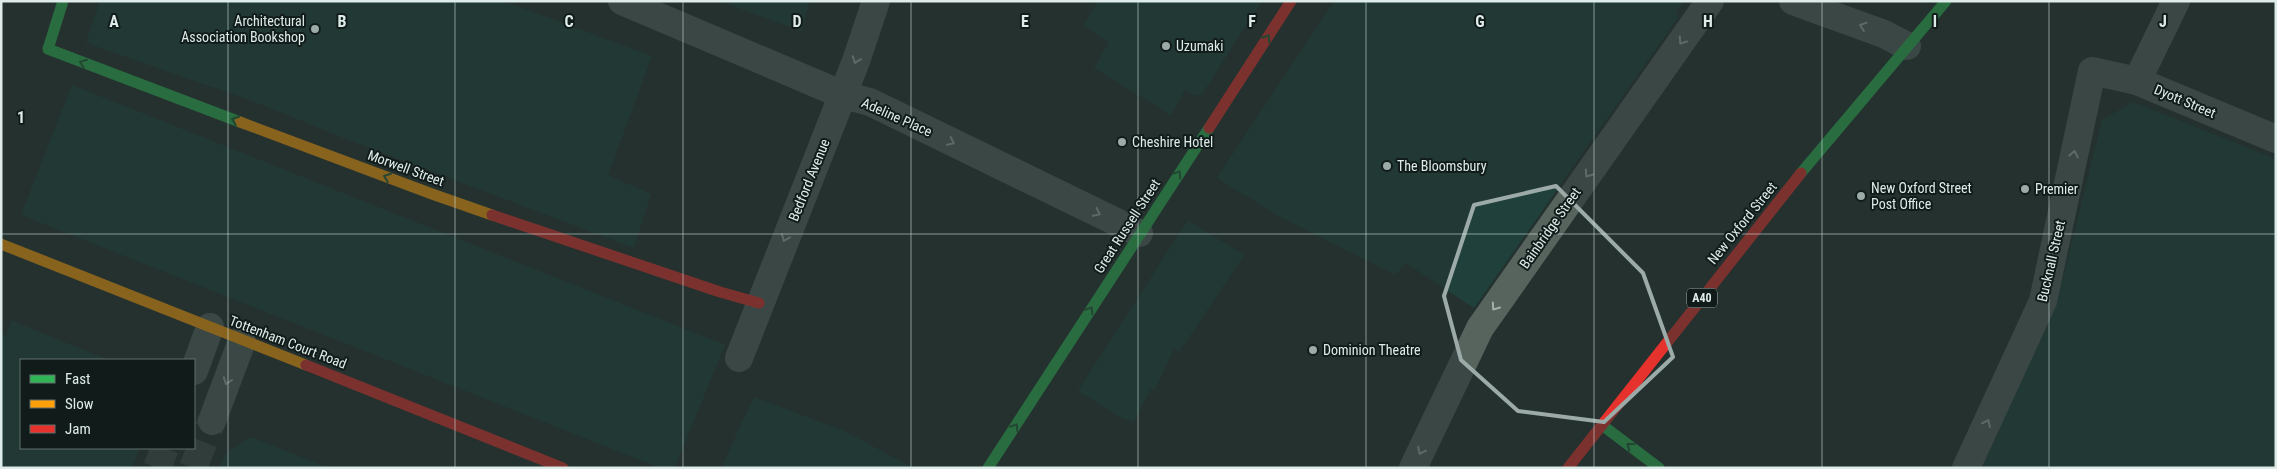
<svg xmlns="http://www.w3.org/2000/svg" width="2277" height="469" font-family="'Roboto Condensed',sans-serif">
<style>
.built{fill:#20413b}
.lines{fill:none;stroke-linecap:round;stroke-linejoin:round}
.street-tunnel{stroke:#404d4b;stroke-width:28;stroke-dasharray:28 14;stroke-linecap:butt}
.street{stroke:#57635d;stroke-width:28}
.fast{stroke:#30b455;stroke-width:11}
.slow{stroke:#ff9f0a;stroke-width:11}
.jam{stroke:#e5322d;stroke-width:11}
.oneway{stroke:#a1aeaa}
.oneway2{stroke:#1f6035}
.marked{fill:none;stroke:#9caba8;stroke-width:4;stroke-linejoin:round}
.grid{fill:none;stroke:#ddece9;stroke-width:1;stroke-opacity:0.55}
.poi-dot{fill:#9caba8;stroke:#111c1a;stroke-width:2}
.labels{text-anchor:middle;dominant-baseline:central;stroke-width:4;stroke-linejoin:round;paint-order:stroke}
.shield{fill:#111c1a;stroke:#a0aeab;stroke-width:1}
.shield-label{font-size:12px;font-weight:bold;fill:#ddece9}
.poi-label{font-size:14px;fill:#ddece9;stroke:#111c1a;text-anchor:start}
.street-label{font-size:14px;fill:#ddece9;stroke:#111c1a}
.grid-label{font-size:16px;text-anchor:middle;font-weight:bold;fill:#ddece9;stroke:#111c1a;stroke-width:4;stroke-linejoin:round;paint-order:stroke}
</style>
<rect width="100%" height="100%" fill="#24312f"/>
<g class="built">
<path d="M100,1H504L652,56L608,175L651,194L634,248L346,139L260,104L92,45L86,42Z"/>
<path d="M719,1H810L801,31Z"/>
<path d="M1098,1H1262L1202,94L1196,96L1185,90L1171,115L1094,68L1109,42L1083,26Z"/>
<path d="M1334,1H1684L1675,14L1679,16L1474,308L1406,263L1398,272L1393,274L1277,215L1217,178Z"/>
<path d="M72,85L725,345L677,462L672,468H660L21,215Z"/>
<path d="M2133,102L2276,159V468H1982L2061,285L2102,120Z"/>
<path d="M1188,220L1244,255L1179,352L1174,349L1155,390L1151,389L1134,421H1130L1120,417L1078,391Z"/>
<path d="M12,321L109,360H21V448H140L132,468H1V334L6,336Z"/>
<path d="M754,397L844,431L914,468H721Z"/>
<path d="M251,437L316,463L329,468H220L226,453Z"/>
</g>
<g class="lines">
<g class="street-tunnel">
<path d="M157,468L165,448"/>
<path d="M193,468L212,421"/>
</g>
<g class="street">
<path d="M622,1L843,95L870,102L1139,233"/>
<path d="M1793,1L1884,34L1907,46"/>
<path d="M2137,81L2176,1"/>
<path d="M739,358L856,61L876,1"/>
<path d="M194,371L210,327"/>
<path d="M212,421L242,341"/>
<path d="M1413,468L1480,328L1710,1"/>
<path d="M1966,468L2043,301L2092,71L2137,81L2276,139"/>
</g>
<g class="fast">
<path d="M63,1L48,49L240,122"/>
<path d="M1801,173L1946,1"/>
<path d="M1602,425L1659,468"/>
<path d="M988,468L1209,128"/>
</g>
<g class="slow">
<path d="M240,122L432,194L492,215"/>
<path d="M1,244L306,365"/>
</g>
<g class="jam">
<path d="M1209,128L1291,1"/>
<path d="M492,215L720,292L759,303"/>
<path d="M306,365L563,468"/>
<path d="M1568,468L1801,173"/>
</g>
</g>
<defs><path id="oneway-chevron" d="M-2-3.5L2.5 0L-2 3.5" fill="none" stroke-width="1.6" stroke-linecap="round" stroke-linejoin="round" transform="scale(1.25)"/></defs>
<g class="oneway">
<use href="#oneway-chevron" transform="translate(1863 26) rotate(-161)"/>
<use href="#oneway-chevron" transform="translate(1682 41) rotate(125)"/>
<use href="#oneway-chevron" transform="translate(856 60) rotate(110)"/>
<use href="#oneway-chevron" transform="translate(951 142) rotate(26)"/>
<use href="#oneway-chevron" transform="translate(2074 154) rotate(-79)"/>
<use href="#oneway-chevron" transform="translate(1588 174) rotate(125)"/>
<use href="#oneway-chevron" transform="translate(1097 213) rotate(26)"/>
<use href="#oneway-chevron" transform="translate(785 238) rotate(112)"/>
<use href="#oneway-chevron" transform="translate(1495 307) rotate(125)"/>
<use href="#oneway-chevron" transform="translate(227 381) rotate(110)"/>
<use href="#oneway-chevron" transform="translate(1987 423) rotate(-65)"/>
<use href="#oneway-chevron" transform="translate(1421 451) rotate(116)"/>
</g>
<g class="oneway2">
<use href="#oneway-chevron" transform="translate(1267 38) rotate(-57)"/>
<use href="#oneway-chevron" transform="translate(83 63) rotate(-159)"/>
<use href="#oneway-chevron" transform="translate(235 120) rotate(-159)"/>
<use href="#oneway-chevron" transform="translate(1178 174) rotate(-56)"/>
<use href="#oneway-chevron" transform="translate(387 177) rotate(-159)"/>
<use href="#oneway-chevron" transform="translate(1090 310) rotate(-57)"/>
<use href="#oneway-chevron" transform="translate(1015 427) rotate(-57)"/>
<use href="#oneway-chevron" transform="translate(1630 446) rotate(-143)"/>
</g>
<path d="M0 0H2277V469H0ZM1556,186L1643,273L1673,357L1604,422L1518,411L1461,360L1444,296L1474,205Z" fill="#24312f" fill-opacity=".55" fill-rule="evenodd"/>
<path class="marked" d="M1556,186L1643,273L1673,357L1604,422L1518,411L1461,360L1444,296L1474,205Z"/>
<path class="grid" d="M228,1V468M455,1V468M683,1V468M911,1V468M1138,1V468M1366,1V468M1594,1V468M1822,1V468M2049,1V468M1,234H2276"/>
<g class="poi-dot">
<circle cx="315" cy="29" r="5"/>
<circle cx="1166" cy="46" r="5"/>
<circle cx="1122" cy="142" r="5"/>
<circle cx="1387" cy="166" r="5"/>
<circle cx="2025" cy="189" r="5"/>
<circle cx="1861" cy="196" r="5"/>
<circle cx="1313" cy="350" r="5"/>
</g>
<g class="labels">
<rect class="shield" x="1687" y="288.5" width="30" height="19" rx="4"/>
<g class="shield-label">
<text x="1702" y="298">A40</text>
</g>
<g class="poi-label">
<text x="305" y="21" text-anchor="end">Architectural<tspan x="305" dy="16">Association Bookshop</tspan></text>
<text x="1176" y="46">Uzumaki</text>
<text x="1132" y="142">Cheshire Hotel</text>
<text x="1397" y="166">The Bloomsbury</text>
<text x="1871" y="188">New Oxford Street<tspan x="1871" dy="16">Post Office</tspan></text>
<text x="2035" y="189">Premier</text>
<text x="1323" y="350">Dominion Theatre</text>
</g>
<g class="street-label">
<text transform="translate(2185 101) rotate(23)">Dyott Street</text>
<text transform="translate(897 117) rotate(24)">Adeline Place</text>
<text transform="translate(406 168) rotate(20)">Morwell Street</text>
<text transform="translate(809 180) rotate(-68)">Bedford Avenue</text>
<text transform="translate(1742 223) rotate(-51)">New Oxford Street</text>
<text transform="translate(1127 226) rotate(-57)">Great Russell Street</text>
<text transform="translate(1550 228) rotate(-55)">Bainbridge Street</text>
<text transform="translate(2051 261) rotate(-77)">Bucknall Street</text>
<text transform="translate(288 342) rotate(21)">Tottenham Court Road</text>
</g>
</g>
<g class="grid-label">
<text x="114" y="27">A</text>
<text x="342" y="27">B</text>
<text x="569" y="27">C</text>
<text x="797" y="27">D</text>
<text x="1025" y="27">E</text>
<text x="1252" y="27">F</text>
<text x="1480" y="27">G</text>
<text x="1708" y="27">H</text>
<text x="1935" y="27">I</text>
<text x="2163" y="27">J</text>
<text x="21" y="123">1</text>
</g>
<rect width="2277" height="469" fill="none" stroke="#ddece9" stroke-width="5"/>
<rect x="20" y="359" width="175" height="90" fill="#111c1a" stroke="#636f6d"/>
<rect x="30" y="375" width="25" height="8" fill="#30b455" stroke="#636f6d"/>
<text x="65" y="384" font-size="15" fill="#ddece9">Fast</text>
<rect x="30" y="400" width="25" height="8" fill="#ff9f0a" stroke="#636f6d"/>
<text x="65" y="409" font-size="15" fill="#ddece9">Slow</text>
<rect x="30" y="425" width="25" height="8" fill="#e5322d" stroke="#636f6d"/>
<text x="65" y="434" font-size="15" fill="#ddece9">Jam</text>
</svg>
